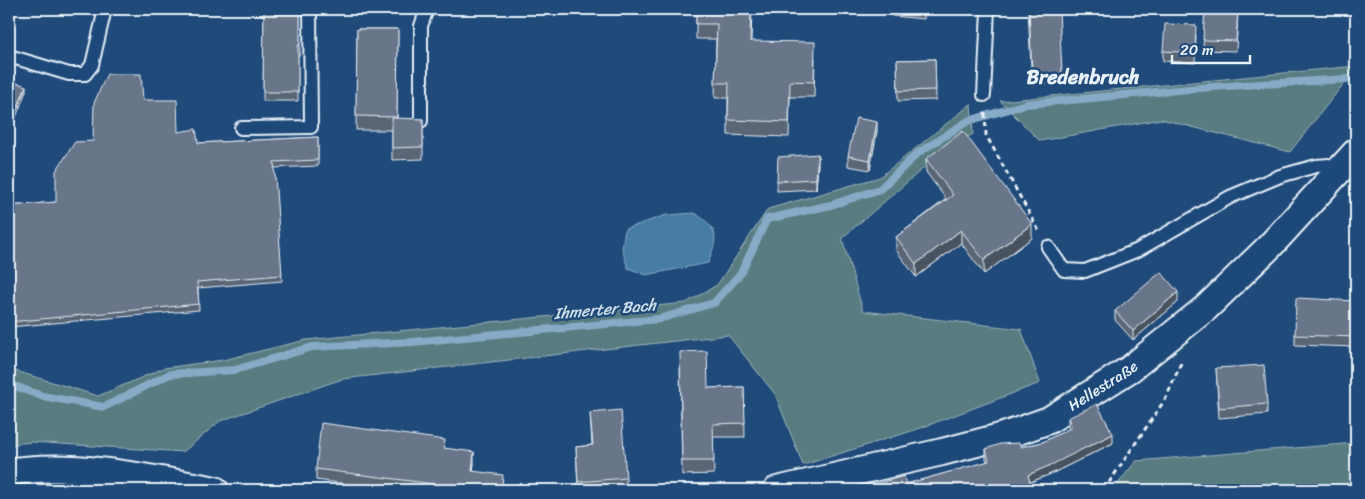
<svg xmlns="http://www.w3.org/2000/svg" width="1365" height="499" font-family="Sriracha,sans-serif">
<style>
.green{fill:#587b80;stroke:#a0b6bc}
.water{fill:#477da4;stroke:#87abc6}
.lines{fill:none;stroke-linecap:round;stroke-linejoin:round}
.stream{stroke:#87abc6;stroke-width:8}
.service-casing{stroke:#e8f1f8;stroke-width:16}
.minor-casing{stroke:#e8f1f8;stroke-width:30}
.path{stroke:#e8f1f8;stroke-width:3;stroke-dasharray:5 4;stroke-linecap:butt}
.service{stroke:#1f4a7a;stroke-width:12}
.minor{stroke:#1f4a7a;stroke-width:26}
.wall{fill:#5a6575;stroke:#e8f1f8}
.shaded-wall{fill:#4a525f;stroke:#e8f1f8}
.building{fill:#697588;stroke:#e8f1f8}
.labels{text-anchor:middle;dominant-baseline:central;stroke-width:5;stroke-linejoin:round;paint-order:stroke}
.street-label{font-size:15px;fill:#e8f1f8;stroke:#1f4a7a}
.water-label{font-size:16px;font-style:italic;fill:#d0e0eb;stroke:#1f4a7a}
.district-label{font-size:20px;font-weight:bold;fill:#e8f1f8;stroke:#1f4a7a}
</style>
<rect width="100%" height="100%" fill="#1f4a7a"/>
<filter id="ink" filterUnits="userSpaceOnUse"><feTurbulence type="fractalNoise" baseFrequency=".02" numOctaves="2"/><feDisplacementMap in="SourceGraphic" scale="10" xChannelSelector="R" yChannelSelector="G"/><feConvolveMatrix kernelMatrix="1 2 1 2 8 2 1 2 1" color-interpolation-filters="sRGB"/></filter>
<g filter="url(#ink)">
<g class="green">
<path d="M1356,66V68L1290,152L1161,119L1040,141L1000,101Z"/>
<path d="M971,104L973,134L941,153L842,238L863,311L1021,329L1040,383L918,429L803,465L775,394L728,335L342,379L220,421L183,452L31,442L9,445V369L98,396L164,368L223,360L306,340L686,303L717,285L768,209L880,177Z"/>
<path d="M1356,443V490H1113L1136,461Z"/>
</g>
<path class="water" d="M695,213C720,230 718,237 708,263L646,275L628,268L622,249L625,229L666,215Z"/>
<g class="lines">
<path class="stream" d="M9,384L42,396L104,407L170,374L235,370L312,347L412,342L659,319L714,303L741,273L767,219L831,205L880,189L918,153L968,121L1026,104L1211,87L1347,79"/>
<g class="service-casing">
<g id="service">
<path d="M9,56L69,74H85L92,65L105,9"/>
<path d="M984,95L988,9"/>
<path d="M421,121V26L427,9"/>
<path d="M241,128L311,127L310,9"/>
<path d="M1048,247L1064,270L1085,271L1138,250L1230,197L1280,176L1316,166L1329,165L1342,168"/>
</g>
</g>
<g class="minor-casing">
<g id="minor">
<path d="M9,472C72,461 152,478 215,490"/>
<path id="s1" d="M777,490L942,452L1004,436L1049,420L1130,369L1207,307L1270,246L1356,152"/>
</g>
</g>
<g class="path">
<path d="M985,113L986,135L1039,231"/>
<path d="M1104,490L1166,398L1181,363"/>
</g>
<use href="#service" class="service"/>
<use href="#minor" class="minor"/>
</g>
<g class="wall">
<path d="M264,9H301V10H300V55H298V101H263Z"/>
<path d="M696,9H752L751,41L815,58L814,97H790L789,137L728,135V98H715L716,39H696Z"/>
<path d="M892,9H957L956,12L925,9L924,19L892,16Z"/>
<path d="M1028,9H1056L1062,74V83L1032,85Z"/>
<path d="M1205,9H1262V14L1238,13L1236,51L1203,50Z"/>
<path d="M357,29H398L397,119H423V159L392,160V130H356Z"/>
<path d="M1196,35L1195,63L1163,61V51Z"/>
<path d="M935,59L936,100L898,101L897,60Z"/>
<path d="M143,100L178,132L198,143L318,137V166L274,168L282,281L198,288L199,310L9,327V206L56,202L93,141Z"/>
<path d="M877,131L870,170L848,166V156Z"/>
<path d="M926,159L1032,238L984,274L961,243L916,277L896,250V237L946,199L926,172Z"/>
<path d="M818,164L816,189L777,191V181Z"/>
<path d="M1356,301V347L1295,345V335Z"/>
<path d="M1178,302L1133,340L1115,320V311Z"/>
<path d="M680,365L708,388L744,387L745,437H713L714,474L682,475Z"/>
<path d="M1216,368L1267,404V414L1219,418Z"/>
<path d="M590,413L626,478V488L592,490H578L576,447L592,445Z"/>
<path d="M1068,418L1113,443L1053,473L1030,482L1032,490L906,484L987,462L986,458V449L1021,447L1043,442L1069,429L1068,427Z"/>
<path d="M445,448L474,463L473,471L503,490H394L316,480V469Z"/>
</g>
<g class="shaded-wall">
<path d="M26,86V91L9,136V130Z"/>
<path d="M877,122V131L870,170V160Z"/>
<path d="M818,154V164L816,189V179Z"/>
<path d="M1032,224V238L984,274V260Z"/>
<path d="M961,230V243L916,277V264Z"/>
<path d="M1178,292V302L1133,340V331Z"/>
<path d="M1113,434V443L1053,473L1028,483V475Z"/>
<path d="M474,452V463L472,482V471Z"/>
</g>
<g class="building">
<path d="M264,9H300V45H298V92H263Z"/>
<path d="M696,9H751L750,41L815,42L814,82L790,81L789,122L728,120L729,83H715L717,24H696Z"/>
<path d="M1029,9H1056V11L1059,10L1062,74L1032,75Z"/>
<path d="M1205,9H1238L1236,41L1203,40Z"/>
<path d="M1165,24L1196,25L1195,53L1163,51Z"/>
<path d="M357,29H398L397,117L356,116Z"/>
<path d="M935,59L936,90L898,91L897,60Z"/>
<path d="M107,74H141L143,100H177L178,132L196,129L198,143L318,137V160L274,162L282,275L197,282L199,304L9,322V206L56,202V171L75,142L93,141L94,103Z"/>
<path d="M9,80L26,86L9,130Z"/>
<path d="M392,118L423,119V147L392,148Z"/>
<path d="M856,118L877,122L870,160L848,156Z"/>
<path d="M963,131L1032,224L984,260L961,230L916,264L896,237L953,195L926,159Z"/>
<path d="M818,154L816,179L777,181L778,157Z"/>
<path d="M1161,272L1178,292L1133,331L1115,311Z"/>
<path d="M1296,298L1356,301V337L1295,335Z"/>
<path d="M707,351L708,388L744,387L745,423L713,424L714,461H682L680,352Z"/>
<path d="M1264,365L1267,404L1219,408L1216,368Z"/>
<path d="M1097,404L1113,434L1053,464L1028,475L1032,489L1029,490H855L904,476L906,484L989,461L986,449L1000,444L1019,443L1021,447L1043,442L1072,427L1068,418Z"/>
<path d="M621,410L626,478L578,482L576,447L593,445L590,413Z"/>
<path d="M321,423L445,440L444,448L474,452L472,471L503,475L502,490H450V486L316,469Z"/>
<path d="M49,486L94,490H49Z"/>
</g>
</g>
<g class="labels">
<g class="street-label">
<text stroke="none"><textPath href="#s1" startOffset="345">Hellestraße</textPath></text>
</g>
<g class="water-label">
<text transform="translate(605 309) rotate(-5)">Ihmerter Bach</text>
</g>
<g class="district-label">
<text x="1083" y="77">Bredenbruch</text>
</g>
</g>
<rect width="1365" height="499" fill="none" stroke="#1f4a7a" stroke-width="30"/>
<rect x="15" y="15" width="1335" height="469" fill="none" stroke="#e8f1f8" stroke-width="2" filter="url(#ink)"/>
<path d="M1172 55v8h78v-8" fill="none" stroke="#e8f1f8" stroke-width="2.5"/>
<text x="1180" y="55" font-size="15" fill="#e8f1f8" stroke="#1f4a7a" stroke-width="4" paint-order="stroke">20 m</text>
</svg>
